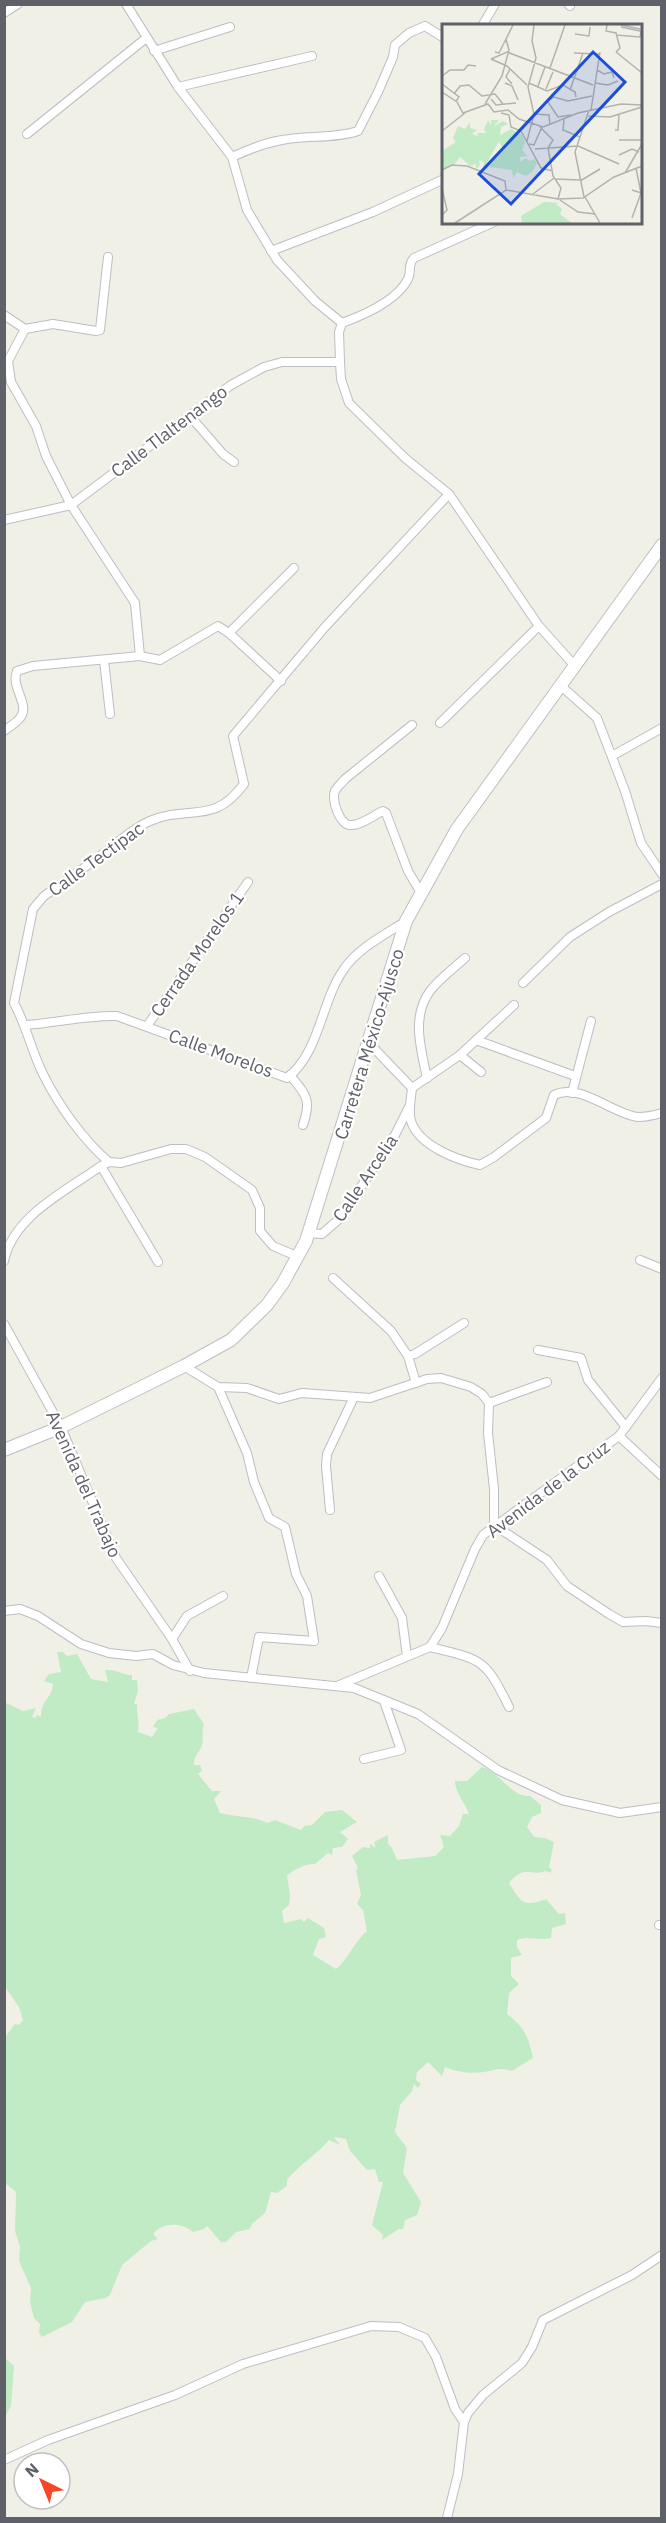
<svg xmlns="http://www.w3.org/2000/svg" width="666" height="2523" font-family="'IBM Plex Sans',sans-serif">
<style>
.green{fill:#c1ebc4}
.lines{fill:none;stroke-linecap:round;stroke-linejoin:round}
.street-casing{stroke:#bbbec3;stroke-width:10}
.secondary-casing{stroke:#bcbec5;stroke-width:14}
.street{stroke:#fff;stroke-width:8}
.secondary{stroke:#fff;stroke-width:12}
.labels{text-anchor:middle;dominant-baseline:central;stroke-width:4.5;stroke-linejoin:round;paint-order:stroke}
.street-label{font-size:18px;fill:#5e6168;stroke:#fff}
.inset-road{fill:none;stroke:#b2b3b0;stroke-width:1.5}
.view{fill:#1d4ed8;fill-opacity:0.15;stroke:#1d4ed8;stroke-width:3}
.inset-edge{fill:none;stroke:#5e6168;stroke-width:3}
</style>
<rect width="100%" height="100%" fill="#f1f0e6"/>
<g class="green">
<path d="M57,1652H63L67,1656L77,1654L91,1679L108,1682L105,1670C119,1669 121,1675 132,1675V1680H137L138,1691L134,1704H137C136,1714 140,1721 138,1732L152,1737L158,1728L153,1727L157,1720L165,1718L169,1714L194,1709L204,1724C201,1732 204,1738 202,1745C199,1754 194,1754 194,1765H200L202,1771L198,1774L212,1791H221L214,1799L220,1813C235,1817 253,1816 267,1823L275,1820L301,1830L304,1826L312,1825L325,1812L342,1810L357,1822L340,1832L348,1839L342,1847L333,1848L332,1855L328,1853L315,1864C307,1863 292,1870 287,1876L290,1895L289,1905L282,1911L284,1923L301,1919L304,1922L308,1918L324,1928L326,1937L319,1939L313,1955L336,1969C349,1958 354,1942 367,1931L363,1910L357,1904L361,1895L356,1870L358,1868L352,1856L363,1847L370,1848V1844L376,1848L374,1842L388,1835V1844L392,1848L397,1860L435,1856L444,1847L440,1835L450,1836L459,1826L463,1814H469C465,1802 455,1793 455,1781H467L482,1767C500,1772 511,1797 530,1796L541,1805V1813L532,1817L527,1827L534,1837L545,1838L554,1842L549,1867L552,1870L550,1873L546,1871C529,1877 525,1864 509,1883C521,1902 523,1908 546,1899L559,1914L565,1913L566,1924L552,1928L551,1938C540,1941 528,1935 517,1940V1947L522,1955L511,1958V1976L519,1984L509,1993L507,2014C524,2027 528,2035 533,2058L512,2071C498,2067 497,2070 484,2072C472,2074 456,2072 445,2067L442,2076L428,2062L417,2072L416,2080L421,2084L418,2088L414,2084L412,2091L400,2105L395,2132L407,2148L403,2173L421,2202L417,2215L405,2220L403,2229H399L382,2240L383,2235L372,2225L383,2182H379L375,2169L367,2170L350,2151L346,2139L334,2137L340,2145L329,2140C316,2155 299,2165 287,2180V2186L277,2193L271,2192L265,2213L252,2224L250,2229L236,2232L226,2242H221L207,2226L204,2229L193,2232C181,2222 163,2222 153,2234L158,2239L151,2241L122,2265L110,2295L106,2298L85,2302L72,2322L42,2337L39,2333L40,2324L34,2318L30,2302L31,2288L19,2261L20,2247L15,2231L16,2192L5,2183V2037L15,2024L19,2025L23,2020L19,2007L5,1987L4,1702L23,1711L36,1708L32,1717L36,1718V1715L41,1717C41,1699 52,1699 53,1684L44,1681L49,1674L61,1672Z"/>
<path d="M5,2358L14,2366L11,2406L5,2417Z"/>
</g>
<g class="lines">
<g class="street-casing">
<g id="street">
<path d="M126,4L178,87L232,157L247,210L277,260L315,301L342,323"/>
<path d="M568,4L570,6"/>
<path d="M4,13L18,4"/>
<path d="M482,26L495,4"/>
<path d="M154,51L230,27"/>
<path d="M178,87L312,56"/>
<path d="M27,134L145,39"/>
<path d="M232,157C248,150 264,143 282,140C307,135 334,139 358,131L378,92L393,57L395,45L409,33L425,26L444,38"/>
<path d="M271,251L373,212L444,179"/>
<path d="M4,315L25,329L8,361L11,382L36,426L46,456L71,505L135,603L140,656"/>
<path d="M342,323L339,332L340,362L341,379L349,403L405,458L449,494L539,626L574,665"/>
<path d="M342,323C364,315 397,301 408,279C412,271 407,265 414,258L494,222"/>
<path d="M25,329L53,324L96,331L100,330L108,257"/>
<path d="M190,416L223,454L234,462"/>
<path d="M4,520L71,505L231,385L264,367L282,362H340"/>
<path d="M229,633L294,568"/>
<path d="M104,660L110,714"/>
<path d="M560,685L597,718L625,791L641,843L662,874"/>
<path d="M440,723L539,626"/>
<path d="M412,725L345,779C342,783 337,787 335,791C331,800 340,827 352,825C362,825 374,815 383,811L386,813L408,871L421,893"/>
<path d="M4,731C9,727 16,723 20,718C31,705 10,687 17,671L33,666L140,656L160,660L218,626L229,633L281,681"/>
<path d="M612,756L662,728"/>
<path d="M523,983L570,937L609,912L662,884"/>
<path d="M26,1025C57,1023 86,1015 117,1016L287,1078C320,1053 321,1001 344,969C358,948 386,934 406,921"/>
<path d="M147,1026L248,882"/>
<path d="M476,1040L575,1076"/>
<path d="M369,1043L412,1088"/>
<path d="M460,1055L481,1072"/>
<path d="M290,1075C306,1095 312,1099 303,1125"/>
<path d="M427,1078C421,1049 411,1017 430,991C439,979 454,968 465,958"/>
<path d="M412,1088C411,1099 408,1110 411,1121C419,1146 457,1160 480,1165L494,1157L546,1118L554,1095C580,1082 612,1114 638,1117C645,1117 655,1115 662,1113"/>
<path d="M412,1088L460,1055L514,1005"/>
<path d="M572,1093L591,1021"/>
<path d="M109,1162C84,1141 59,1106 44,1076C32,1053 27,1027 14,1003L33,909L44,896C66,881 87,866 108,850C121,840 135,827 150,821C190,804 213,826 244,784L233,736L325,627L449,494"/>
<path d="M101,1166L158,1262"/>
<path d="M309,1233L322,1234L338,1220L355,1196L395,1135L409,1107"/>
<path d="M640,1260L662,1269"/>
<path d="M4,1261C13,1216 66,1191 101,1166L109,1162L121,1163L171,1149H186L205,1157L252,1190L260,1208V1231L273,1246L299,1257"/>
<path d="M333,1278L391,1331L408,1356L416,1383"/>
<path d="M4,1324L61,1427L116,1558L172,1639L190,1671"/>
<path d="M538,1350L581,1358L588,1380L626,1427"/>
<path d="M408,1356L415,1354L464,1323"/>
<path d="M184,1366L218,1387L247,1388L279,1399L302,1393L370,1398L427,1379L441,1378L471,1387L482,1394L489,1403L488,1433L494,1489V1525L547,1560L567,1586L609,1614L623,1622L646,1621L662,1623"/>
<path d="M218,1387L247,1453L254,1482L269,1518L285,1527L296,1574L307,1596L314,1641L259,1637L251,1678"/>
<path d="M489,1403L547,1382"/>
<path d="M619,1436L662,1476"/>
<path d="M330,1510L326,1466L327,1454L354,1397"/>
<path d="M379,1576L402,1618L407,1656"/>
<path d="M4,1611L20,1609L38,1616L81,1644L109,1653L136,1656L153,1654L173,1665L204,1673L354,1688L418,1714L498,1770L562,1800L620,1813L662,1807"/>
<path d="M172,1639L187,1616L223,1596"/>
<path d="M430,1647C482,1660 485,1658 509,1707"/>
<path d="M337,1686L430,1647L442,1628L475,1549L483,1535L619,1436L662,1378"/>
<path d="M364,1759L401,1750L384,1701"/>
<path d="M659,1925H662"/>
<path d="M4,2460L48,2440L175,2395L243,2364L371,2326L399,2327L425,2338L436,2357L455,2409L464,2422"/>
<path d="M447,2518L458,2474L464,2422L468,2413L483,2395L522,2363L532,2347L543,2320L632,2275L662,2255"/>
</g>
</g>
<g class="secondary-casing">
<path id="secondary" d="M4,1450L61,1427L184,1366L231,1340L267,1305L283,1283L306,1241L406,921L457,829L662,545"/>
</g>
<use href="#street" class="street"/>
<use href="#secondary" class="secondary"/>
</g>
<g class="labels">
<g class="street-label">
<text transform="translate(169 431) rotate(-37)">Calle Tlaltenango</text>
<text transform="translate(96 859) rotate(-36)">Calle Tectipac</text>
<text transform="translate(197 954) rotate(-55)">Cerrada Morelos 1</text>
<text transform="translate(369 1044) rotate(-73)">Carretera México-Ajusco</text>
<text transform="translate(221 1053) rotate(20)">Calle Morelos</text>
<text transform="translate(365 1178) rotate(-56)">Calle Arcelia</text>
<text transform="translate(84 1484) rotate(66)">Avenida del Trabajo</text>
<text transform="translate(548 1489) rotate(-37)">Avenida de la Cruz</text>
</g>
</g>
<g transform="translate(442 24)">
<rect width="200" height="200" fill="#f1f0e6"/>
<path d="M46,96L49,101V96H57L52,102L61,97L66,100L59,103L58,111L69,105L80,111L83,119L80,126L86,132L78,133V138L84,134L88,137L92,135L95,139L91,147L84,152L75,148L71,154L70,146L47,143L57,126H61L57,117L41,146L42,138L37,136L38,141L34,145V140L28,142L18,133L12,141L0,145V127L14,118L11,114L16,102L23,105L28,98V104L35,106L30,110L35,112L36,109H44L42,105ZM102,178L118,179L114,180L120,185L118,190L130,199H80L79,192Z" fill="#c1ebc4"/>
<path class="inset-road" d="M165,1L164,7L174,9L178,24L174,28M179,1L198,5M179,3L198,7M133,10L147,12L148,3M174,11L198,13L200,1M53,28L57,29L64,15M174,28L200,49M132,29L157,30M49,35L65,28L151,61M49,35L65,42L85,61M108,44L123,1M68,45L64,53L70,60M155,46L162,50L170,48L172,54M0,52L8,46H22L26,41L34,42M63,59L70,62L76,76M87,59L105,67L121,61L133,68L134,73M153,59L166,61L176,57M0,60L17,73L14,77M96,62L103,43M104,65L111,48M128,66L141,29M0,68L15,78L21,89L46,80L52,88L66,86L77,95L101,103L136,89L179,80L200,81M12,70L18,62L27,61L40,72L53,70L61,80M49,75L54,81L74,79M106,77L112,73L126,77L150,72M106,78L116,93L129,91M43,80L60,52L67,26L64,15L71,1M149,86L158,28M59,89L67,91L69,103L79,107L99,144L111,147M92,90L107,91L108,100M146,92L168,93L200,83M122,95L121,106L138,113M98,103L111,116L106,124L111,152L119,164L116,175M173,106H176L177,90M0,107L23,89M177,116H200M85,117L92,90L86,63L94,34L90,17L92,1M87,120L92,121L99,105M136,122L177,140M93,125L136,122M177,131L190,125L197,128M0,146L10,141L25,142L63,157L64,166M183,149L200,120M113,155L138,156M138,157L158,145M0,164L5,186L0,191M190,166L199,169L194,144M91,170L112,154M142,173L133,128L147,86M143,173L158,199M118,176L136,188L153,190M190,194L199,169M13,199L64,166L116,175L141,174L172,153L200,142"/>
<path class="view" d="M151,28L183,58L69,180L37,150Z"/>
<rect width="200" height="200" class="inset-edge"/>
</g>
<rect width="666" height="2523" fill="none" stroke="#5e6168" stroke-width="12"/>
<g transform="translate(42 2481) rotate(317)"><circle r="28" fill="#ffffff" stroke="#bfc0c3" stroke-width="1.5"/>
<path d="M0-4.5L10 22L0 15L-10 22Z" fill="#fa4524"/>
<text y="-9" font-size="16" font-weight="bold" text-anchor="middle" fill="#5e6168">N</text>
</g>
</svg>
